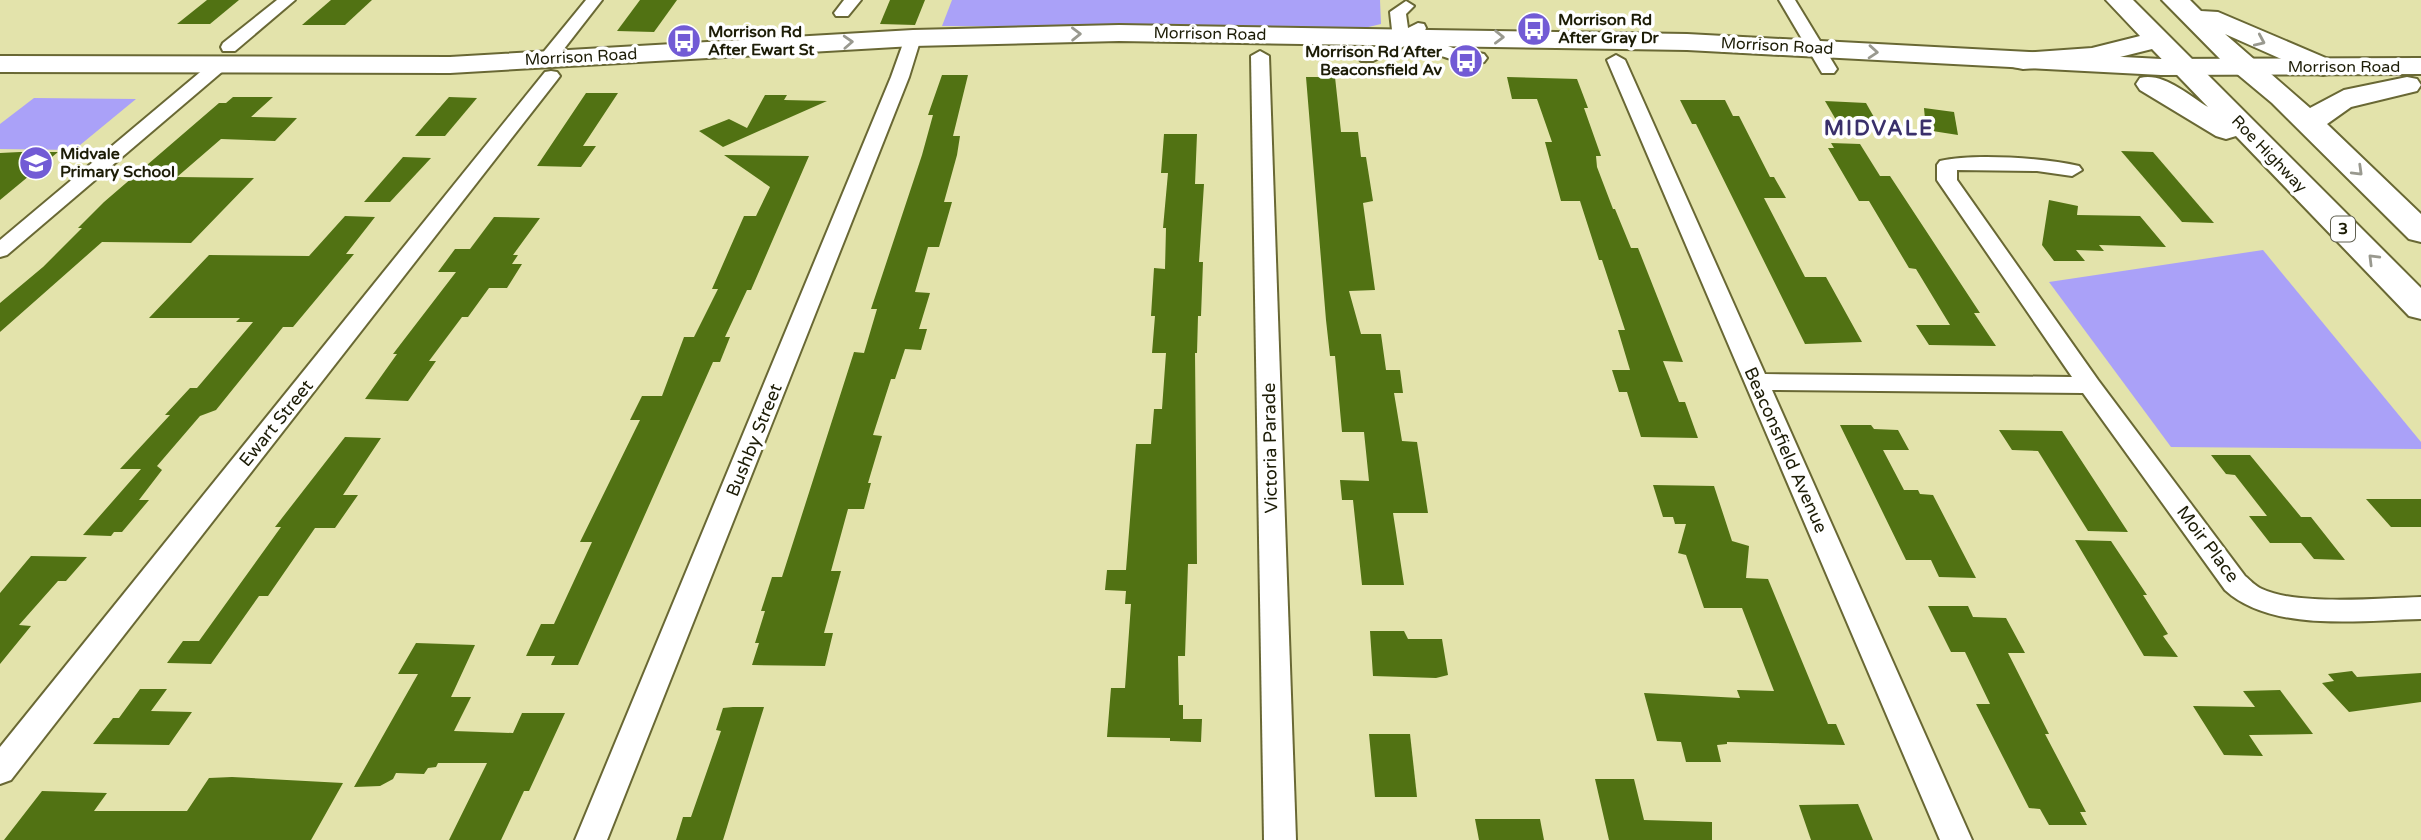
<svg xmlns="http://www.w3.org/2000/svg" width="2421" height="840" font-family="'Varela Round',sans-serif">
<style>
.green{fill:#aaa1f8}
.building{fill:#517213}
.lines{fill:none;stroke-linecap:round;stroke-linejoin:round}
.street-casing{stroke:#696834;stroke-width:4}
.primary-casing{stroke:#696834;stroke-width:4}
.highway-casing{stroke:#696834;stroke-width:4}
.street{fill:#fff;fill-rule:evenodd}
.primary{fill:#fff;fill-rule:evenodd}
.highway{fill:#fff;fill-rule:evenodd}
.oneway{stroke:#99998f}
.labels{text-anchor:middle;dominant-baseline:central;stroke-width:7;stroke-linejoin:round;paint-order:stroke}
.far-poi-label{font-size:16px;font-weight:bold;fill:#1c1c06;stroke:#fff;text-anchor:start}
.far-street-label{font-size:16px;fill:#1c1c06;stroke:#fff}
.shield{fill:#fff;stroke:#606051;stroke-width:2}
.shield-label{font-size:16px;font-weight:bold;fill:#1c1c06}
.street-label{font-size:18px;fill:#1c1c06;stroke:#fff}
.far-district-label{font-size:21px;font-weight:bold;letter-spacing:2px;fill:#3a306b;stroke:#fff}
</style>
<rect width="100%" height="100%" fill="#e3e3ab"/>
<g class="green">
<path d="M952,0H1380L1381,24L1360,29L942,26Z"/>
<path d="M34,98L136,99L74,150L0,149V124Z"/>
<path d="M2263,250L2421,442V449L2171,447L2049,282Z"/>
</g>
<g class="building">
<path d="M207,0H239L210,24H177Z"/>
<path d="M331,0H372L345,25H302Z"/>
<path d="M640,0H677L654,32L617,31Z"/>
<path d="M890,0H925L915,25L880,24Z"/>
<path d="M942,75H968L953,136H960L957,155L944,202H952L939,247H928L915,292L930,293L919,329H927L921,350L905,349L895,379H891L873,435L882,436L868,483H871L864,509H848L831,571H841L824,633H833L825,666L752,665L759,643H755L765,611H761L772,577H782L854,352L864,353L877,309H871L922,155L933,115H928Z"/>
<path d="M1306,77H1335L1341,132H1358L1361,157H1366L1373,201L1363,203L1375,290L1349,291L1361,334H1381L1386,370H1400L1403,393H1394L1402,441L1417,442L1428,513H1393L1404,585H1362L1353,500H1342L1340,480L1369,481L1364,432H1342L1335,356H1330L1326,320Z"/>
<path d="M1507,77L1577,79L1588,108H1584L1601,156H1596L1597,167L1613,209H1615L1631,248H1638L1683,362L1663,361L1679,402H1685L1698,438L1641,437L1627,392H1619L1612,370H1630L1618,330H1625L1602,260H1599L1580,201H1561L1545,142H1552L1537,99H1512Z"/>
<path d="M586,93H618L583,146H596L581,167L537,166Z"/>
<path d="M765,95H787L784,100L827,101L723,147L699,131L729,119L747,128Z"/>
<path d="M233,97H273L251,117L297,118L275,141L221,139L177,177L254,178L191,243L102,242L0,332V303L43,267L82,228H78L104,202L219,103H226Z"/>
<path d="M449,97L477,98L445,136H415Z"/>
<path d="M1680,100H1725L1733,116H1739L1770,177H1774L1786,198H1764L1805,277H1826L1862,342L1805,344L1696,124H1692Z"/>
<path d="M1825,101L1866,103L1879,126L1839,125Z"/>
<path d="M1924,108L1954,112L1958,135L1926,130Z"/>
<path d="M1164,134H1197L1195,184H1204L1199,262H1203L1201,316H1198L1197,353H1195L1197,564H1188L1185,656H1178L1179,705H1183V719H1202L1201,742L1170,741V738L1107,737L1111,688H1125L1131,604H1125L1126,591L1105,590L1107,570H1126L1136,444H1151L1154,409H1162L1166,353H1152L1155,316H1151L1154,268L1165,269L1166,228H1163L1168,173H1161Z"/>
<path d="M1831,143L1860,144L1880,176H1890L1980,313H1974L1996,346L1929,345L1916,325H1950L1916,269L1909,268L1869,201H1859L1828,148H1834Z"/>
<path d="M2121,151L2153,152L2214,223L2182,222Z"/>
<path d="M20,152H58L0,200V153Z"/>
<path d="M724,155L809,156L751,290H747L725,337H730L720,362H713L578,665H551L555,656H526L541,624H554L592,542H580L640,420H630L642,396H662L684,337H694L718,289H712L744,216H756L770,187Z"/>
<path d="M403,157L431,158L390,202H364Z"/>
<path d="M2049,200L2078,206L2077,215L2140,216L2166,247L2099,245L2104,251L2076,250L2085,261H2054L2042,245Z"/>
<path d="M345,216L375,217L346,254H354L293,327H283L216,410L200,416L157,466L162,470L139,500H149L122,532H114L111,536L83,535L141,469H120L170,415H165L190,388H197L253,322H236L240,318H149L209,255L309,256Z"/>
<path d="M494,217L540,218L513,255H518L512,264H522L507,288H489L468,317H462L429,361H436L408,401L365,399L397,354H393L456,272H438L455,249H470Z"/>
<path d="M1840,425H1871L1874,429L1898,430L1909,450H1883L1904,490H1918L1920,494L1933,495L1976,578L1939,577L1931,560H1906Z"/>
<path d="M1999,430L2062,431L2128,532L2088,531L2038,451L2012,450Z"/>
<path d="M345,437L381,438L343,495H358L335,528H315L268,596H259L211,664L167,663L183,641H199L281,527H275Z"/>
<path d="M2211,455H2250L2301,517H2311L2345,560L2314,559L2301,543H2270L2249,516H2267L2235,475L2226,474Z"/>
<path d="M1653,485L1714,486L1732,541L1749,546L1746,578L1768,579L1828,724H1836L1845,745L1727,742V744L1717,745L1721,762H1686L1681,742L1657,741L1644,693L1740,698L1737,690L1774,691L1742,608H1704L1686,555L1678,553L1686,524H1675L1673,517H1663Z"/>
<path d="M2366,499H2421V527H2391Z"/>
<path d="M2075,540L2111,541L2147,595H2143L2168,634L2163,636L2178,657L2144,656Z"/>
<path d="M31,556L87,557L66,581H58L19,625L31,626L0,664V593Z"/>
<path d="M1928,606H1968L1973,617L2006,618L2025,653H2008L2049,734H2045L2086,812H2080L2087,825H2049L2040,809L2029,808L1976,704H1990L1965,652H1951Z"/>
<path d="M1370,631H1404L1408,639H1442L1448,675L1436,678L1373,676Z"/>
<path d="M416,643L475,645L451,697H471L454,731L513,733L522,713H565L529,791H524L501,840H449L487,763H438L436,767L428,768L424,774L396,773L393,779L380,786L354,787L418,674H398Z"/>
<path d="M2352,671L2357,677L2421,673V702L2349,712L2322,683L2334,681L2328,674Z"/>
<path d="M140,689H167L151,711L192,712L169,745L93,744L113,718H119Z"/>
<path d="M2280,690L2313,734L2249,735L2263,756L2224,755L2193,706L2255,707L2243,691Z"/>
<path d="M733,707H764L723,840H676L683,817H691L721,731L716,730L723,708Z"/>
<path d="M1369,734H1410L1417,797H1375Z"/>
<path d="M232,777L343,783L311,840H4L42,791L107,793L94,811H187L209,778Z"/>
<path d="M1595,779H1634L1644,820L1712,822V840H1609Z"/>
<path d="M1858,804L1873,840H1811L1799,805Z"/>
<path d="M1475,819H1540L1544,840H1479Z"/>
</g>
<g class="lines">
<g class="street-casing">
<g id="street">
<path d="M277,0H295L235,51H223L221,47L223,43Z"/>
<path d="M586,0H602L553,63H541L538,59L541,55Z"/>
<path d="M844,0H861L848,16H836L834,13Z"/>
<path d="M1779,0H1795L1837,69L1834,73H1822Z"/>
<path d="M1406,1L1414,6L1406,14L1408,28L1418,23L1424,24L1426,28L1423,36L1453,48L1484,54L1487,58L1484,62C1463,67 1430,52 1411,43L1373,61H1361L1358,57L1361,53L1398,36L1392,30L1390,12Z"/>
<path d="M913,33L921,38L909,77L607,840H575L891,77L905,38Z"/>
<path d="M1260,51L1269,56L1296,840H1264L1251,56Z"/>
<path d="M1616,55L1625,60L1765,374L2072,377L1937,180V165L1940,161C1974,153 2045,158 2079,166L2082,170L2072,176L2037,171L1957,170V180L2098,380L2245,576C2250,580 2255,586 2262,589C2297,606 2381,598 2421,597V619C2362,620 2272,633 2225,590L2083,393L1772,390L1972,840H1940L1607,60Z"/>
<path d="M217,62L223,63L226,67L223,71L7,255L0,257V240L211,63Z"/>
<path d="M551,71L557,72L560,76L557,80L11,780L0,784V747L545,72Z"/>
</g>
</g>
<g class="primary-casing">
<path id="primary" d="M1119,25L1687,34L2161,59L2421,58V74L2161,75L1687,50L1119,41L913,46L450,73L0,72V56L450,57L913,30Z"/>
</g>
<g class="highway-casing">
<g id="highway">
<path d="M2106,0H2133L2421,288V319L2409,316L2236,136L2226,139L2216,136L2140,90L2136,84L2140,78C2163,72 2188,95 2208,107L2152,49L2092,64L2023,69L2013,67L2009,61L2013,55L2023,53L2092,48L2140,36Z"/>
<path d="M2162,0H2190L2201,11L2218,12L2333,61L2337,67L2333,73L2323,75L2313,73L2225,34L2310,108L2344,90L2407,77L2417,79L2421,85L2417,91L2351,107L2327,124L2421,214V242L2409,239L2272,103L2224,63Z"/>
</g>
</g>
<use href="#street" class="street"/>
<use href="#primary" class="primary"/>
<use href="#highway" class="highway"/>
</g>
<defs><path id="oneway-chevron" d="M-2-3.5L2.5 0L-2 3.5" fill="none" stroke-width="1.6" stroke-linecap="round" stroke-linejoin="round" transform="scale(1.75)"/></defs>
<g class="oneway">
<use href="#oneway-chevron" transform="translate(1076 34) rotate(-1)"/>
<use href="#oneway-chevron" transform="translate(1499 37) rotate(1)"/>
<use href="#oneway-chevron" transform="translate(2260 41) rotate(24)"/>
<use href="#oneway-chevron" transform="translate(848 42) rotate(-3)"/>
<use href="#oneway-chevron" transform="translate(1873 52) rotate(4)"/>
<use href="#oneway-chevron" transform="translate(2358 171) rotate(44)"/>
<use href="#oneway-chevron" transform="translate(2373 259) rotate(-135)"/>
</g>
<defs>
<g id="bus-disc" transform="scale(1.75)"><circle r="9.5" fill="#725bd5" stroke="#fff"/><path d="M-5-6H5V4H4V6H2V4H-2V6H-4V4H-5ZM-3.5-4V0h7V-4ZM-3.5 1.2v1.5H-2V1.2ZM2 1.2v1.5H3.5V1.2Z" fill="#fff"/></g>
<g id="school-disc" transform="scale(1.75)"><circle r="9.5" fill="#725bd5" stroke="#fff"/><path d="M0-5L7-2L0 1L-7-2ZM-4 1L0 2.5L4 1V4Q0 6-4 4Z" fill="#fff"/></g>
</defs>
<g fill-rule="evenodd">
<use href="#bus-disc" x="1534" y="29"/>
<use href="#bus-disc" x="684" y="41"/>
<use href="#bus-disc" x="1466" y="61"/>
<use href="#school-disc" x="36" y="163"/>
</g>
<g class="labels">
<g class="far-poi-label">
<text x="1558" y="20">Morrison Rd<tspan x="1558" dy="18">After Gray Dr</tspan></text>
<text x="708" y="32">Morrison Rd<tspan x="708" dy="18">After Ewart St</tspan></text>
<text x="1442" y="52" text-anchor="end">Morrison Rd After<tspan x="1442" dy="18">Beaconsfield Av</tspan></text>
<text x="60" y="154">Midvale<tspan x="60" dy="18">Primary School</tspan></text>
</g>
<g class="far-street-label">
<text transform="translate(1210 34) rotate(1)">Morrison Road</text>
<text transform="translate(1777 46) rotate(3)">Morrison Road</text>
<text transform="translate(581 57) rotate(-3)">Morrison Road</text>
<text x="2344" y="67">Morrison Road</text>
<text transform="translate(2269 154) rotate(46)">Roe Highway</text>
</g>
<rect class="shield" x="2331" y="216.5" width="24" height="25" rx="5"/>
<g class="shield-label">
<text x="2343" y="229">3</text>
</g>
<g class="street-label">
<text transform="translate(276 423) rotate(-51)">Ewart Street</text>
<text transform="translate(754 440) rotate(-68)">Bushby Street</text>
<text transform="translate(1270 448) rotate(-91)">Victoria Parade</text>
<text transform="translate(1786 450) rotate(66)">Beaconsfield Avenue</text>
<text transform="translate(2208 544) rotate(53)">Moir Place</text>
</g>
<g class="far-district-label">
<text x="1879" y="128">MIDVALE</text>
</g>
</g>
</svg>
